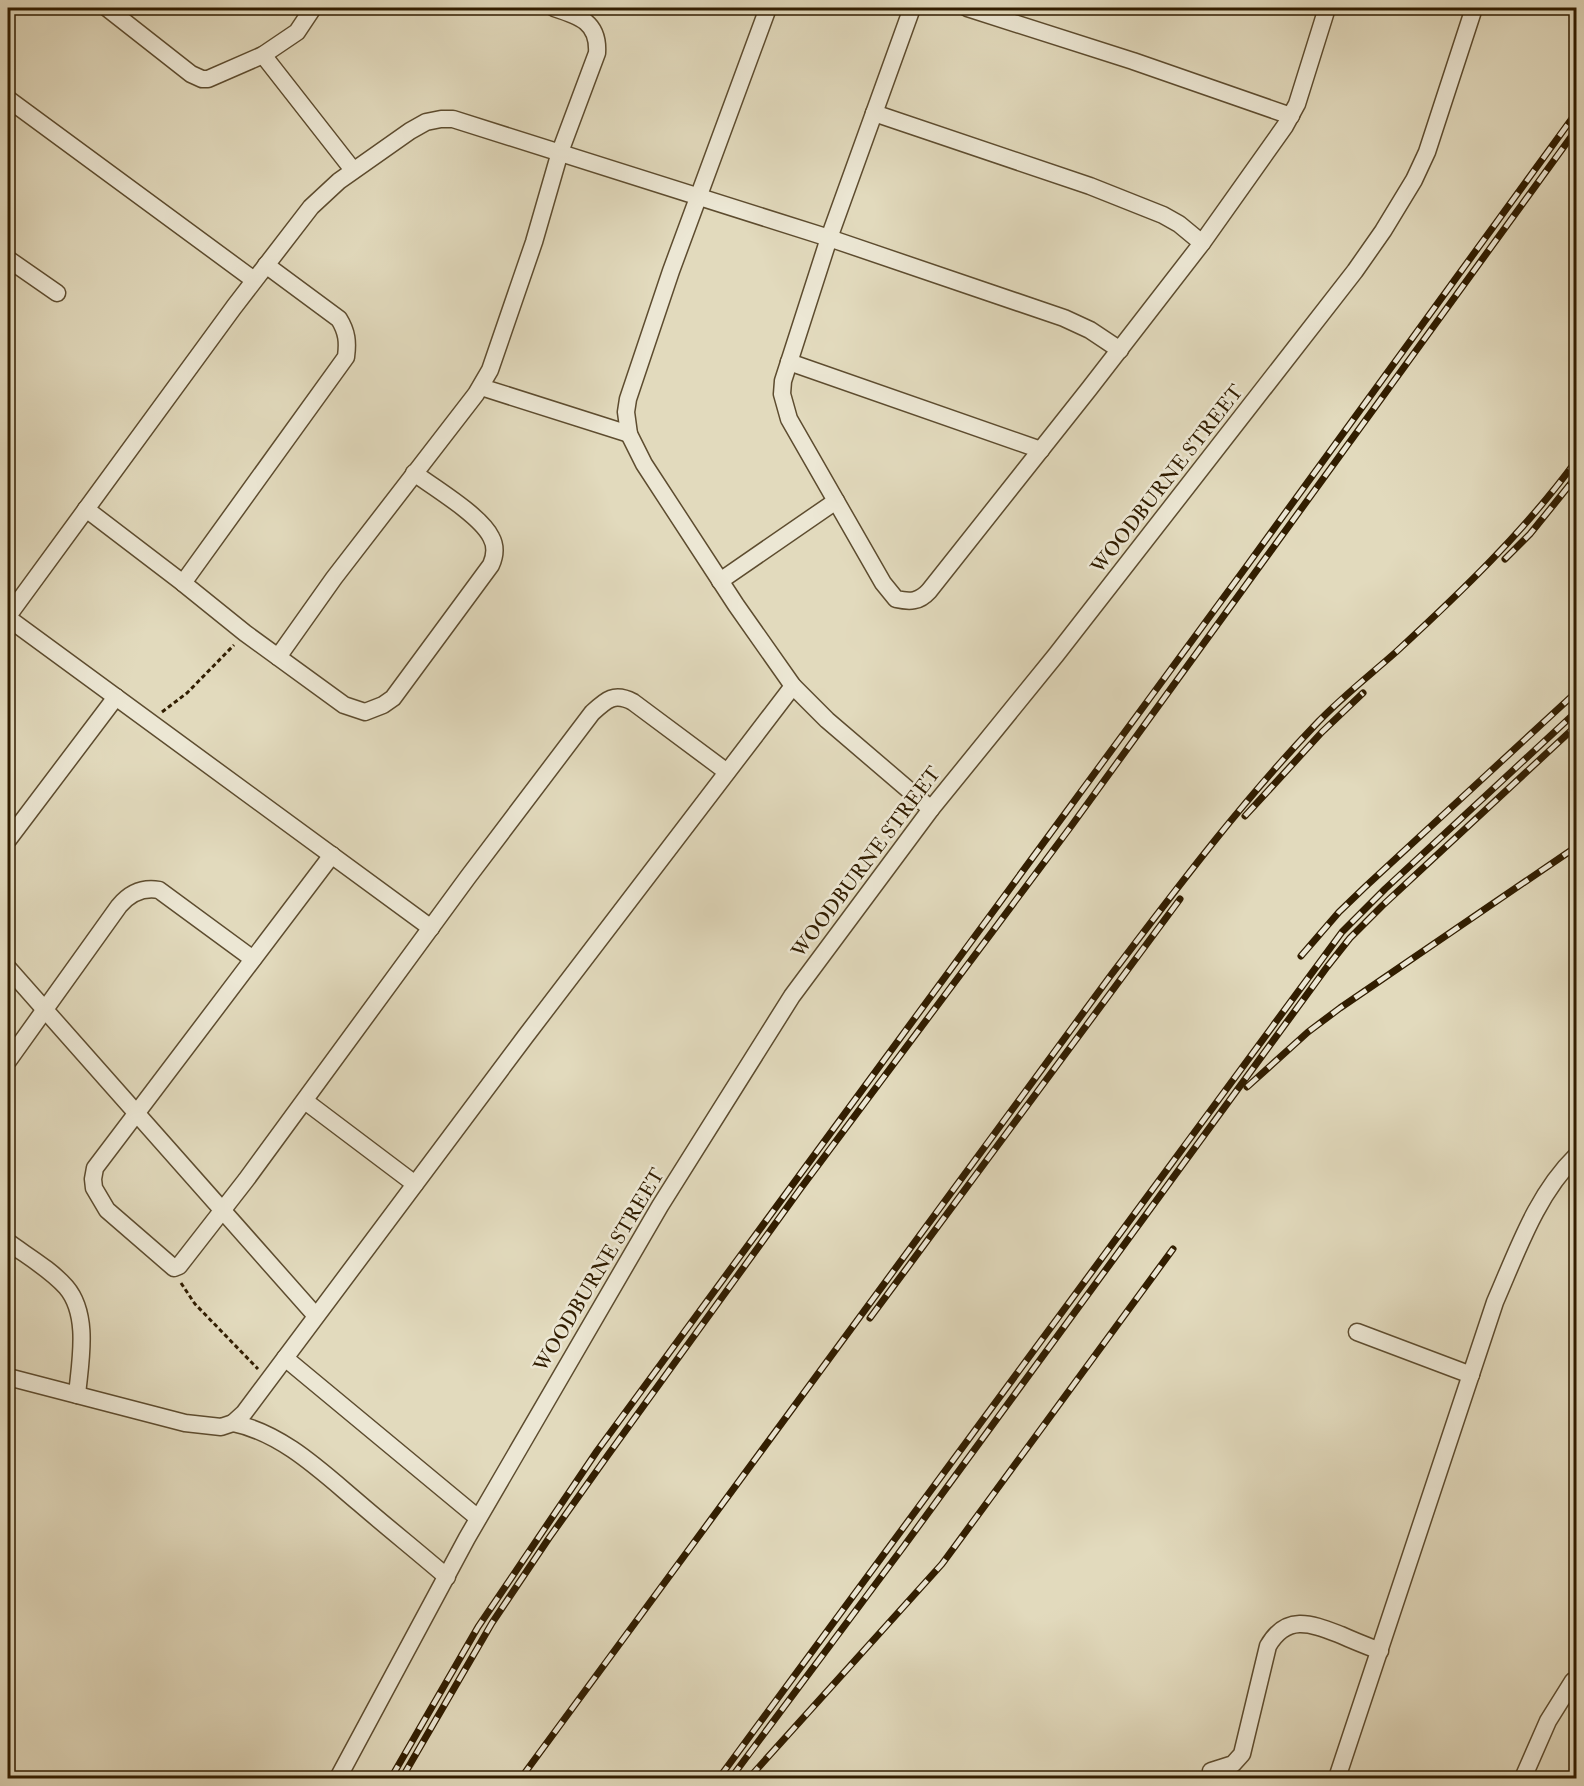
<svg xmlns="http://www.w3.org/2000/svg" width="1584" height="1786" font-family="'IM FELL Double Pica',serif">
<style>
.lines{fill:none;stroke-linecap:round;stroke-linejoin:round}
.minor-casing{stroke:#5d4c2f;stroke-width:19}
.path{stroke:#311d00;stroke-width:3;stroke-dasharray:4.5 3;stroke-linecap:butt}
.minor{stroke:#ece7d4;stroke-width:16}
.rail-casing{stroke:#311d00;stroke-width:7}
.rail{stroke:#ece7d4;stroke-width:4.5;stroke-dasharray:14;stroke-linecap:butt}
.labels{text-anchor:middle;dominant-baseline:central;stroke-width:5;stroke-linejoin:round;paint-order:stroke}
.street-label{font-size:20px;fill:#311d00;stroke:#ece7d4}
</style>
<rect width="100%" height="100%" fill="#e2dabd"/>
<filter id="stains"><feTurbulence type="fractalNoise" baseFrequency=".00333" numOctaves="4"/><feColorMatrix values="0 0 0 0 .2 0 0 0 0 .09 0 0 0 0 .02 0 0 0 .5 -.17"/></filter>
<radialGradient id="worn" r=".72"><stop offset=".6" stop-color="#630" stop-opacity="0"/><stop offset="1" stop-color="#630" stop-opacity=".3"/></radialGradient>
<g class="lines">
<g class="minor-casing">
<g id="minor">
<path d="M107,8L191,74L202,79H208L263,55L297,32L313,8"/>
<path d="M768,8L671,271L628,399L626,412L629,434L644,464L736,605L793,686L827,720L931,809"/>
<path d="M912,8L829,238L783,381L782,394L789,419L883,583L896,599C910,602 919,602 929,591L1089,389L1202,243L1285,126L1297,104L1327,8"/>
<path d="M967,8L1133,61L1291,116"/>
<path d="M263,55L353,170"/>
<path d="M8,99L254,280"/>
<path d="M874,113L1090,186L1163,215L1179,224L1202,243"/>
<path d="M8,259L57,293"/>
<path d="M789,362L1041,450"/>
<path d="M481,387L629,434"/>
<path d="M86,509L183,583L245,633L344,705L365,712L383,705L393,698L491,565C495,556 496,546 491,537C481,516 435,488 414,473"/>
<path d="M720,581L836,501"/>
<path d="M183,583L346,357C348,342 347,332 339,319L266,265"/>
<path d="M8,616L234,307L311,207L339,181L410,131L426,122L441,119H453L829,238L1064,318L1090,330L1120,350"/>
<path d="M8,618L431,928"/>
<path d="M278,657L334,578L476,394L490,370L534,242L560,152L597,53C599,22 579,16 554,8"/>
<path d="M8,840L116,697"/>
<path d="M332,855L95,1168L93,1179L94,1188L107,1210L174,1268L179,1266L246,1180L468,877L592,713C606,700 614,692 633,702L727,772"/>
<path d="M8,968L316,1316"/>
<path d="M8,1061L119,906C129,894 142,887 159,890L253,959"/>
<path d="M305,1101L415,1184"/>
<path d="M8,1242C27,1256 50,1269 66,1287C90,1315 80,1362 77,1395"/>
<path d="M1357,1332L1471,1375"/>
<path d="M285,1358L478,1518"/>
<path d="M8,1377L185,1423L221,1427L233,1423L244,1413L525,1037L793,686"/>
<path d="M233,1423C282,1433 321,1471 359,1503C388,1528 418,1552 447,1577"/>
<path d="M1211,1771L1233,1764L1242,1754L1268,1646C1287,1613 1312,1624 1341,1635C1354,1641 1367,1646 1380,1651"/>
<path d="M338,1778L467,1538L660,1206L792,996L931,809L1056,655L1355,271L1383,231L1414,180L1427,152L1474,8"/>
<path d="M1337,1778L1495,1302C1517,1252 1536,1195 1576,1156"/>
<path d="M1523,1778L1548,1721L1573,1681"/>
</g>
</g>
<g class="path">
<path d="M162,712L187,693L234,645"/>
<path d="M181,1283L195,1304L258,1369"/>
</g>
<use href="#minor" class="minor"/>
<g class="rail-casing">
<g id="rail">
<path d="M1505,559L1530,534L1576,477"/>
<path d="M1245,816L1322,732L1363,693"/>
<path d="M1301,956L1339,912L1365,887L1571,697"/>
<path d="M1247,1087L1308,1032L1340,1008L1576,847"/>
<path d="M870,1318L1180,899"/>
<path d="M391,1778L478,1627L597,1451L1246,567L1576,113"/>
<path d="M402,1778L492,1623L549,1538L608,1455L801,1188L1072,825L1576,130"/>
<path d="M521,1778L1111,975C1177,888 1242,801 1318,722C1342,697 1370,675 1396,652C1461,592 1524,532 1576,461"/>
<path d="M719,1778L1342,932L1385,889L1576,712"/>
<path d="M731,1778L904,1546L1327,967L1350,938L1382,906L1576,726"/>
<path d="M749,1778L942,1564L1173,1249"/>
</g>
</g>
<use href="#rail" class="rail"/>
</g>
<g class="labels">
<g class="street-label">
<text transform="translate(1167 479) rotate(-52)">WOODBURNE STREET</text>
<text transform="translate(866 862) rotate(-53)">WOODBURNE STREET</text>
<text transform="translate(599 1270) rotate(-59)">WOODBURNE STREET</text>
</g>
</g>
<rect width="1584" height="1786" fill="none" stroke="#e2dabd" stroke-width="30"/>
<rect x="9" y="9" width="1566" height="1768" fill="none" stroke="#311d00" stroke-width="3"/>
<rect x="15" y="15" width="1554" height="1756" fill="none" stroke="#311d00" stroke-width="1.5"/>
<rect width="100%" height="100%" filter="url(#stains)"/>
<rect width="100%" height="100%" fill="url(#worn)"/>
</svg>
